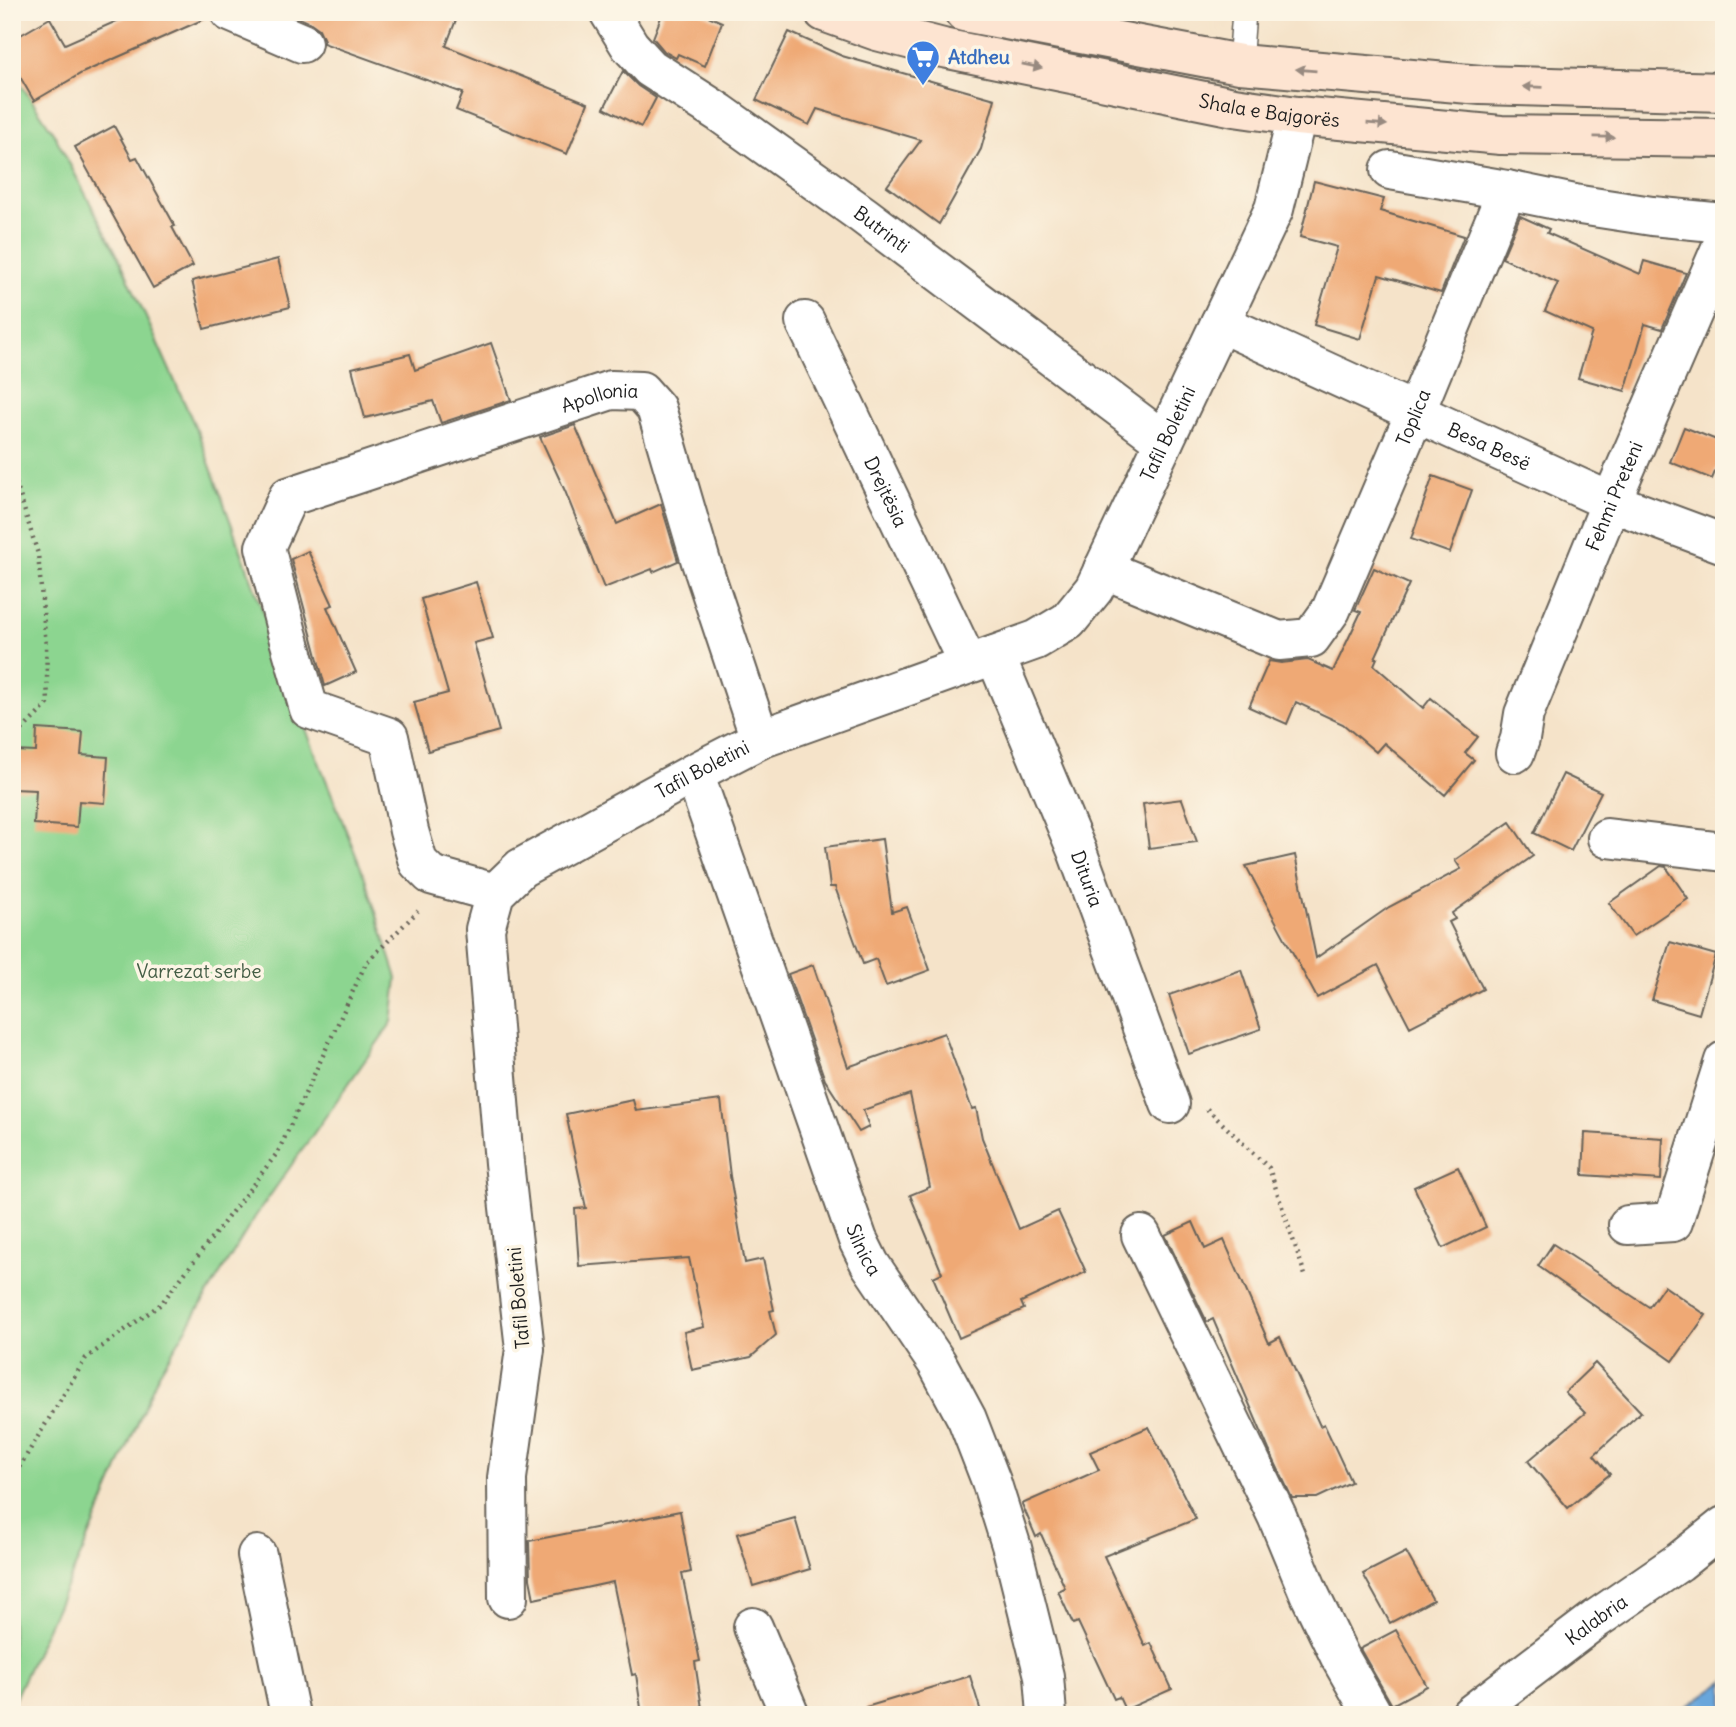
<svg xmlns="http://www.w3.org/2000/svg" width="1736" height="1727" font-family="Delius,sans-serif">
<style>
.green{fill:#8cd590;stroke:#547856;stroke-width:2}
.water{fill:#69a6db;stroke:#42617c;stroke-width:2}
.building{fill:#efa974}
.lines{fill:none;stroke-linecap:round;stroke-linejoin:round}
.lane-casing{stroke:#686259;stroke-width:26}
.street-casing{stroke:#686259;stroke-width:42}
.secondary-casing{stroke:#686259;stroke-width:42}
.path{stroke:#686259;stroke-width:4.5;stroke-dasharray:2 5;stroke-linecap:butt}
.lane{stroke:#fff;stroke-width:23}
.street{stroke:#fff;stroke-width:38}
.secondary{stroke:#fde4d1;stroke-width:38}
.oneway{fill:#988a80}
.labels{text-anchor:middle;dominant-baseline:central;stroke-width:7;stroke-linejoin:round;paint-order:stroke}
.shop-label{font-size:19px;font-weight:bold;fill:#366cbe;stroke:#fcf5e5;text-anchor:start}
.street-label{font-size:19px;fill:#1c1c1c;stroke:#fcf5e5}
.park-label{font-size:19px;fill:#435d45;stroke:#fcf5e5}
</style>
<rect width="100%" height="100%" fill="#fcf5e5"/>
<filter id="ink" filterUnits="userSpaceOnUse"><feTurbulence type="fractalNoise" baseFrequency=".0143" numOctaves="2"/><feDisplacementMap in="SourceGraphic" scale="14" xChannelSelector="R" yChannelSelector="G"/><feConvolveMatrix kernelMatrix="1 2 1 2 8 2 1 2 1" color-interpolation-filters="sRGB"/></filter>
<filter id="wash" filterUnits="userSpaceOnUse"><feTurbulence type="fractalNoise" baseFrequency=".00686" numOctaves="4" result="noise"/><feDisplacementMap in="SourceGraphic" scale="28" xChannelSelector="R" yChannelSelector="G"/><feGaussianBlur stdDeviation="1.57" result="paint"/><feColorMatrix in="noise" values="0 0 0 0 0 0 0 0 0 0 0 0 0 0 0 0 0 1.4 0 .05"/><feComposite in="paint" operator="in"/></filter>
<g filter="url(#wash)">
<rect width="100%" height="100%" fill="#f5e3c9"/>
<path class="green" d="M12,71L53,132L121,262L199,435L307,732L365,878L397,978L392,1022L255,1217L158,1375L86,1544L12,1704Z"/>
<path class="water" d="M1724,1681V1715H1675Z"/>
<g id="blocks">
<g class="building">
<path d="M137,12H209V17L82,73L34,101L12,63V40L50,18L65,44Z"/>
<path d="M286,12H459L446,46L588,103L567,154L456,110L463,93L323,43L324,40L319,29L311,23Z"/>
<path d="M663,12H699L722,22L705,66L678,54L676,58L664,51L653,38Z"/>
<path d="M789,32L842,56L995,99L981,149L939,224L887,186L921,140L817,109L809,125L756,100Z"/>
<path d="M623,71L638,86L656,98L641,127L604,108Z"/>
<path d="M114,126L132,159L137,157L175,226L172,227L193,266L153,288L75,147Z"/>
<path d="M1314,181L1384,199L1380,211L1464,236L1441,293L1379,275L1360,339L1314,325L1337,247L1300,237Z"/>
<path d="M1520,216L1549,229L1547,233L1640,274L1644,261L1686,273L1662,329L1645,324L1625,391L1578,378L1592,332L1545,311L1558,283L1502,258Z"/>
<path d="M278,259L290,307L204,329L192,281Z"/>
<path d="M491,343L511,400L441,423L433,401L365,418L352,368L410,354L415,370Z"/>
<path d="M575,425L617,524L661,504L678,561L653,572L652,569L604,588L565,491L540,437Z"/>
<path d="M1684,427L1724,443V451L1712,479L1670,462Z"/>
<path d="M1433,476L1472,490L1450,553L1411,539Z"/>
<path d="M308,551L333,605L327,607L356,672L325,686L291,559Z"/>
<path d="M1374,568L1409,584L1375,658H1377L1374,665L1423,708L1431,698L1478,737L1465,753L1474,760L1445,795L1384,743L1376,752L1343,724L1296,702L1287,724L1249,707L1269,661L1281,663L1308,660L1333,671L1361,612L1355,610Z"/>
<path d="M476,582L493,638L474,643L499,731L428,751L414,702L448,693L421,599Z"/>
<path d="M37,729L83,732L81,755L108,757L105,803L79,801L77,827L34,824L36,790L13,789L15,751L36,752Z"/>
<path d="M1563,774L1601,792L1571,851L1534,833Z"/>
<path d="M1182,799L1197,842L1149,848L1143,804Z"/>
<path d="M1510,822L1533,856L1452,913L1455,919L1449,922L1483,989L1410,1027L1378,965L1317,998L1246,866L1295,855L1316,958L1389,907L1461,869L1455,860Z"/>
<path d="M882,839L892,912L907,907L930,970L886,986L876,959L863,964L835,887H830L825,847Z"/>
<path d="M1661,866L1666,867L1688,899L1633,936L1609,903Z"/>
<path d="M1670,942L1716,955L1699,1014L1652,1000Z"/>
<path d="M813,965L848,1067L944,1033L972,1109L976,1108L982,1138L1019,1229L1058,1211L1086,1272L1021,1302L1024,1309L959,1338L933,1277L942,1273L910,1195L930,1187L910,1094L863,1110L869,1127L859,1132L825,1080L788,974Z"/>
<path d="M1241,970L1261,1029L1189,1054L1169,995Z"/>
<path d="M633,1100L636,1111L721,1100L730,1176L745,1263L763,1259L774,1310L770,1311L776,1335L751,1357L692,1370L684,1332L704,1327L689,1258L579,1266L575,1209L586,1208L566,1114Z"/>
<path d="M1585,1133L1663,1138L1661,1180L1583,1175Z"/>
<path d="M1458,1167L1486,1227L1443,1248L1414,1187Z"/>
<path d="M1193,1222L1205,1249L1224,1240L1269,1343L1280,1337L1320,1426L1324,1424L1351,1482L1317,1498H1292L1269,1450L1213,1319L1207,1322L1165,1235Z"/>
<path d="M1553,1244L1649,1307L1664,1286L1706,1315L1673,1361L1538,1266Z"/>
<path d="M1595,1363L1641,1412L1594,1455L1610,1474L1568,1508L1528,1461L1585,1413L1565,1392Z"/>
<path d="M1149,1427L1196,1519L1104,1556L1145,1646L1151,1643L1172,1689L1125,1710L1119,1697L1114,1699L1078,1622L1073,1624L1058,1591L1065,1588L1041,1534L1036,1537L1022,1504L1099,1470L1090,1452Z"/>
<path d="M680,1511L691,1572L682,1574L700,1661L695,1662L703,1715H642L636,1674L632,1675L613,1582L534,1599L530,1579L529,1541Z"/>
<path d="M795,1518L810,1569L753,1586L737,1534Z"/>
<path d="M1406,1552L1433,1600L1390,1623L1363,1574Z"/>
<path d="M1396,1630L1427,1686L1392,1705L1360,1649Z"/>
<path d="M970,1676L982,1715H867L866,1707Z"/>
</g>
</g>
</g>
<g filter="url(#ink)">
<use href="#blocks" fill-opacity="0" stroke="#686259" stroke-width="2"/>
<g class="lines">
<g class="lane-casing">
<path id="lane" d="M1240,64L1244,12"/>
</g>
<g class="street-casing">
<g id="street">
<path d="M230,12L302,43"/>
<path id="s1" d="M609,12L630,46L650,68L720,113L863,215L1164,441"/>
<path d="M1390,170L1507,190"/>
<path id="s2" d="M805,321L968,664"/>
<path id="s3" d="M1220,323L1611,502L1724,544"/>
<path id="s4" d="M1103,569L1279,641L1311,638L1331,610L1415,413L1507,190L1580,205L1652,216L1724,223"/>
<path id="s5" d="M995,655L1077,851L1170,1104"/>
<path id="s6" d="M1515,753L1520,739L1524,714L1611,502L1724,241"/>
<path id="s7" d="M694,773L858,1240L870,1264L937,1363L967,1419L991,1481L1012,1548L1044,1676L1047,1715"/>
<path d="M1607,838L1724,852"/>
<path id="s8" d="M495,893L431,875L418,862L409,831L389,737L309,709L287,633L265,547L288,497L611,390L641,391L656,408L701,562L760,739"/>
<path d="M1628,1225L1673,1222L1724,1061"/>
<path d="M1141,1235L1277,1516L1309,1593L1341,1659L1373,1715"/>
<path d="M257,1555L290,1715"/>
<path id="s9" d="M508,1598L507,1478L525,1349L504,1163L485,929L495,893L521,868L694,773L760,739L1036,640L1068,621L1094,589L1274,209L1297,116"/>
<path d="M753,1627L790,1715"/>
<path id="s10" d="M1470,1715L1596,1619L1679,1562L1724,1526"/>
</g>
</g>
<g class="secondary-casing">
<g id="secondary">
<path id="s11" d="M824,12L877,31L943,48L1234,107L1297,116L1501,135L1724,138"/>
<path d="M964,12L1240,64L1481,85L1724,92"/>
</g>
</g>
<g class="path">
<path d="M12,25L24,12"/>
<path d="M12,470L38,554L46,646L48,704L12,740"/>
<path d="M1207,1109L1269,1168L1305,1275"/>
<path d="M12,1479L86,1358L161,1304L278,1152L366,963L418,911"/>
</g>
<use href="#lane" class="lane"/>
<use href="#street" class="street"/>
<use href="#secondary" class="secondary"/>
</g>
<defs><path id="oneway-solid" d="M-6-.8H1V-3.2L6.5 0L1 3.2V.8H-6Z" transform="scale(1.75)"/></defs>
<g class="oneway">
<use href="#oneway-solid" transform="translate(1032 66) rotate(11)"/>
<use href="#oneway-solid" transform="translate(1306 70) rotate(-175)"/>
<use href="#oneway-solid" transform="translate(1533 87) rotate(-178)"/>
<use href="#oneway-solid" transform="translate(1377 124) rotate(5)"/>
<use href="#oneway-solid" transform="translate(1604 137) rotate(1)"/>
</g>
</g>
<defs>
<g id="supermarket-pin" transform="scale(1.75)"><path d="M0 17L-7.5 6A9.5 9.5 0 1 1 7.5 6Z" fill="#3f7fe0" stroke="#fcf5e5"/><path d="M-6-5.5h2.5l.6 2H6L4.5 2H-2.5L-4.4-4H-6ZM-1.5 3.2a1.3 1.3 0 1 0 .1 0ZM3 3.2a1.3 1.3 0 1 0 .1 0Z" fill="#fff"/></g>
</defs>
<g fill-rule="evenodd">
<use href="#supermarket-pin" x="923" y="57"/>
</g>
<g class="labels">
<g class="shop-label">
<text x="948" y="57">Atdheu</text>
</g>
<g class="street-label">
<text stroke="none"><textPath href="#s11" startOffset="457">Shala e Bajgorës</textPath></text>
<text stroke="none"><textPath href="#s1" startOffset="352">Butrinti</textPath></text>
<text stroke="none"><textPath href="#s8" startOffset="849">Apollonia</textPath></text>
<text stroke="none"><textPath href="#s4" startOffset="466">Toplica</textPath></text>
<text stroke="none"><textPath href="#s9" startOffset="1561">Tafil Boletini</textPath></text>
<text stroke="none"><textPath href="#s3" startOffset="296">Besa Besë</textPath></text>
<text stroke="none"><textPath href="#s2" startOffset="189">Drejtësia</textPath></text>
<text stroke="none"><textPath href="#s6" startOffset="276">Fehmi Preteni</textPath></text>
<text stroke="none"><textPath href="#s9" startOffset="952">Tafil Boletini</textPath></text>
<text stroke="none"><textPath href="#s5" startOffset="242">Dituria</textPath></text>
<text stroke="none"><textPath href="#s7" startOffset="506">Silnica</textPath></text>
<text transform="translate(518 1298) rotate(-95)">Tafil Boletini</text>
<text stroke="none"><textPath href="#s10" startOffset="158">Kalabria</textPath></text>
</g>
<g class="park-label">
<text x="199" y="971">Varrezat serbe</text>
</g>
</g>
<rect width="1736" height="1727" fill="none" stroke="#fcf5e5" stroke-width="42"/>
</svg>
